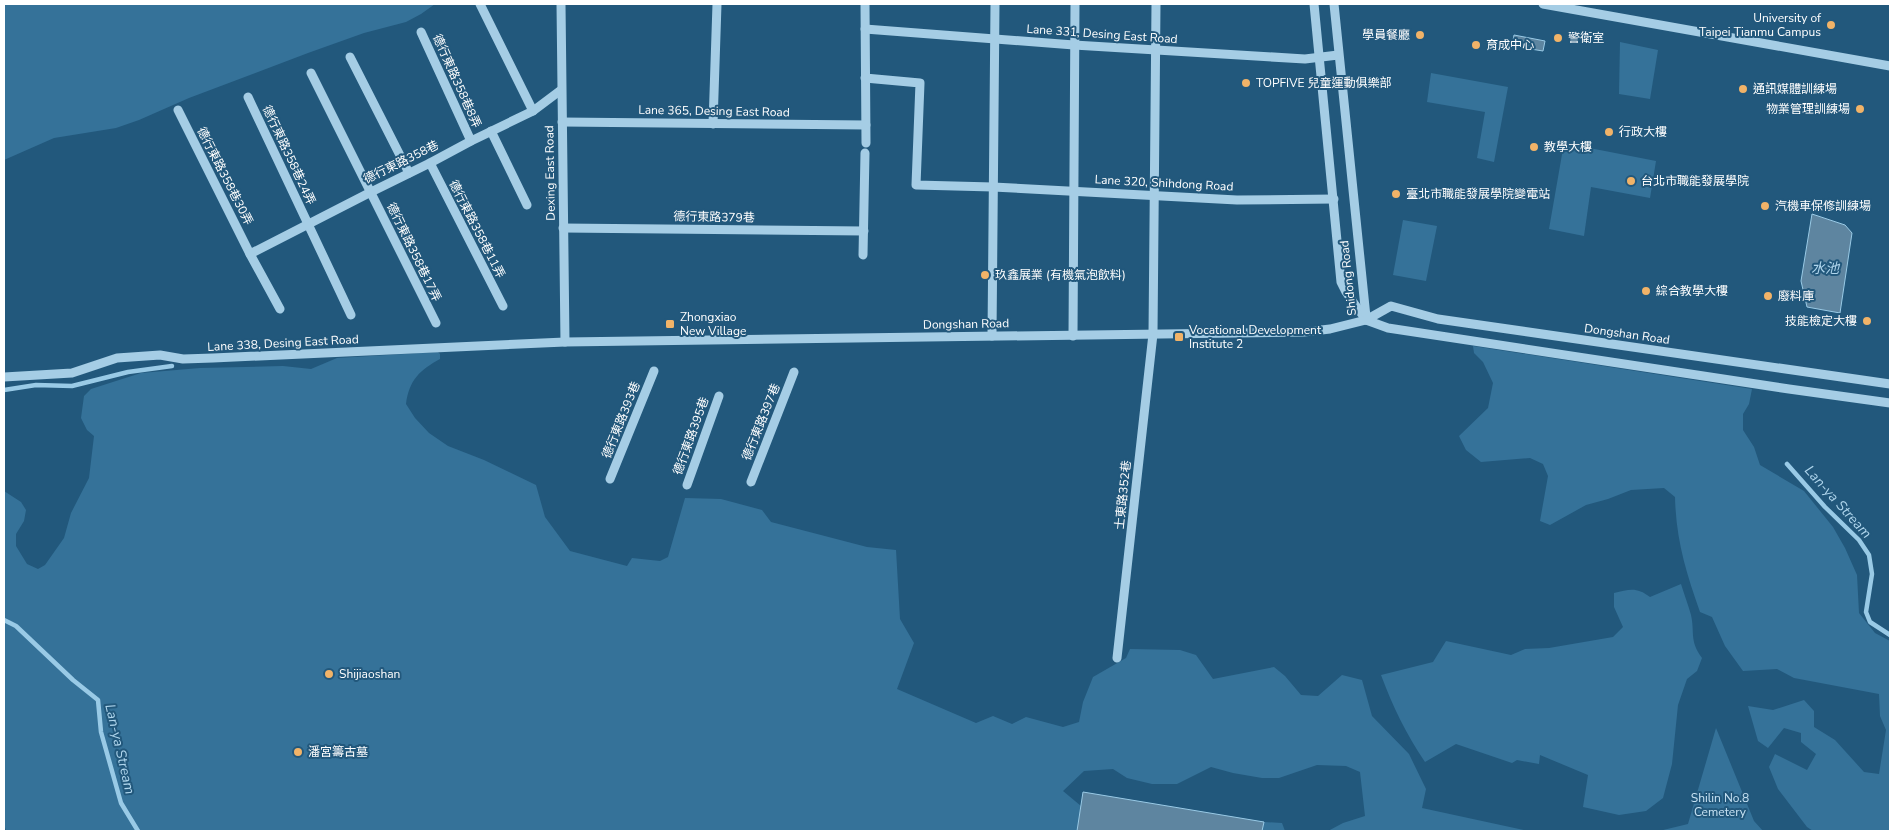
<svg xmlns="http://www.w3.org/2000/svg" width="1894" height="835" font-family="'Nunito Sans','Noto Sans TC',sans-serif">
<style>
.green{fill:#357299}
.water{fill:#5e85a0;stroke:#99cae6}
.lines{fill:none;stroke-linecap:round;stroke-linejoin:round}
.stream{stroke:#99cae6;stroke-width:4.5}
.minor{stroke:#a5cde5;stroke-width:9}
.poi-dot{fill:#f1b368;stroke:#22587c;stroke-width:2}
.labels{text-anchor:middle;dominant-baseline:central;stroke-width:4;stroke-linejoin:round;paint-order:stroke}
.poi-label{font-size:12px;fill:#fff;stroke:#22587c;text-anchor:start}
.street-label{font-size:12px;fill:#fff;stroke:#22587c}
.park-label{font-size:12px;fill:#c8e3f4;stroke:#22587c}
.water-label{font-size:14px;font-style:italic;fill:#b0d6ed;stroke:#22587c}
</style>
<rect width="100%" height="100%" fill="#22587c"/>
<g class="green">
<path d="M4,4H435L421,14L406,22L364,33L308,53L189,98L139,120L116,128L54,138L4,160Z"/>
<path d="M1620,42L1658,50L1650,99L1619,94Z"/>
<path d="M1431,73L1508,87L1494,162L1477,158L1485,112L1427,102Z"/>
<path d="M1564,143L1656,161L1650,198L1591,187L1584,236L1549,229Z"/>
<path d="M1403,220L1437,226L1426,281L1393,275Z"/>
<path d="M1473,346L1752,389L1749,404L1743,414V430L1754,447L1760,465L1804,491L1833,527L1845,548L1857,575L1859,613L1875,633L1890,641V831H1813L1807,827L1778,789L1769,767L1775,754L1807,770L1816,754L1801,742V733L1784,728L1768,748L1758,741L1748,706L1773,710L1804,700L1814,711V727L1835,740L1864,772L1879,774L1886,730L1880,716L1879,694L1794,678L1777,669L1743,671L1725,646L1712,617L1700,612C1686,572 1676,540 1675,497L1664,488L1631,490L1608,499L1586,505L1550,525L1540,521L1548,476L1543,464L1530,458L1481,462L1466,450L1459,436L1488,408L1493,383L1483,362L1474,353Z"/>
<path d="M438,352L440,354V359C420,370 409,380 406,404L415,418L429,433L448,446L484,460L536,485L545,517L570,551L627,566L632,558L660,561L668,557L685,498L721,499L762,510L771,522L867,547L896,550L900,619L914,643L897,689L976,723L993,716L1012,724L1026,717L1063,727L1079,722L1083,702L1093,677L1126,658L1130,649L1180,650L1196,655L1213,679L1274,667L1285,676L1301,695L1318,696L1342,675L1362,680L1372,716L1409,754L1426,789L1422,808L1528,831H1328L1343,823L1365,816L1360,772L1346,766L1317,765L1279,778H1262L1233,773L1211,767L1177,784H1152L1127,778L1113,769L1084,771L1063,791L1081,806L1077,831H6L4,824V491L21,502L26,510L24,521L16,534V546L27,564L38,569L45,565L64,538L71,513L89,478L94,436L87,430L81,418L84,396L91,389L141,373L200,368L283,366L311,369L337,358Z"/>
<path d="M1681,584C1684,594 1688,604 1691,615C1695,633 1689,640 1702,658L1697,671L1687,679L1678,705L1672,764L1663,798L1646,811L1619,815L1583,807L1588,775L1540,755L1539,764L1517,760L1512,763L1456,744L1425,762C1406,734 1393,707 1381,675L1433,662L1446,641L1511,655L1525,649L1549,648L1613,637L1623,627L1614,607V593C1630,589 1637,587 1650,597Z"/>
<path d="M1716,728L1754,821L1763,831H1659L1688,824Z"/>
<path d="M1264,822L1282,823L1285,831H1262Z"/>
</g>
<g class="water">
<path d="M1514,35L1545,41L1543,51L1512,46Z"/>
<path d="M1812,214L1845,225L1852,233L1840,313L1807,307L1801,281Z"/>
<path d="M1083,792L1264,822L1262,831H1077Z"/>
</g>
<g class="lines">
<g class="stream">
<path d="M4,390L36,385L72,386L128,372L172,366"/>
<path d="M1787,464L1825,507L1859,540L1869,555L1872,574L1866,612L1870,622L1890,635"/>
<path d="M4,620L16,626L73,680L98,700L101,732L121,803L138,831"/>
</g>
<g class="minor">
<path d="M480,4L533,111"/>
<path d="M561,4L565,342"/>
<path d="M865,4L866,143"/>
<path d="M1314,4L1341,282L1346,292L1366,320"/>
<path d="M1334,4L1366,317"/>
<path d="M1543,4L1890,66"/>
<path d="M865,29L1074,45L1305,59L1338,55"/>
<path d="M421,32L471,141"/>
<path d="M350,57L409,173"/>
<path d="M311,73L436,323"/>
<path d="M865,78L920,83L916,185L993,187L1237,200L1334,199"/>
<path d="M248,97L351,315"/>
<path d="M178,110L250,254L280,309"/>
<path d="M562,122L866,125"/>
<path d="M713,124L717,4"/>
<path d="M491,131L527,205"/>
<path d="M430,163L503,306"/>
<path d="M563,228L864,231"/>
<path d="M250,254L371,192L430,163L471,141L533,111L561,90"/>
<path d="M863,255L865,153"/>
<path d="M1366,320L1388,328L1789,389L1890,403"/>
<path d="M992,336L995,4"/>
<path d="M1073,336L1075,4"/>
<path d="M4,377L72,373L117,358L160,355L183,359L213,358L565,342L1304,332L1330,329L1366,320L1391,306L1438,319L1890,384"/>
<path d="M610,479L654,371"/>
<path d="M751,482L794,372"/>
<path d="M687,485L719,396"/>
<path d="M1117,658L1153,334L1156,4"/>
</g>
</g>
<g class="poi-dot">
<circle cx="1831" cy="25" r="5"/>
<circle cx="1420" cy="35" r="5"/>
<circle cx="1558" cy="38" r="5"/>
<circle cx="1476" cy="45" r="5"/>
<circle cx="1246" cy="83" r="5"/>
<circle cx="1743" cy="89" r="5"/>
<circle cx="1860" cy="109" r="5"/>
<circle cx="1609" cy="132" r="5"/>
<circle cx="1534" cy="147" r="5"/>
<circle cx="1631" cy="181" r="5"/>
<circle cx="1396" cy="194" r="5"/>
<circle cx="1765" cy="206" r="5"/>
<circle cx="985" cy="275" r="5"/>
<circle cx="1646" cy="291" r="5"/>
<circle cx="1768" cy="296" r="5"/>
<circle cx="1867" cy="321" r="5"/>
<rect x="665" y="319" width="10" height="10" rx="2.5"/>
<rect x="1174" y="332" width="10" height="10" rx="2.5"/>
<circle cx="329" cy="674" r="5"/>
<circle cx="298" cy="752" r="5"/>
</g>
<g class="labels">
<g class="poi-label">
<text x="1821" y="18" text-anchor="end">University of<tspan x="1821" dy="14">Taipei Tianmu Campus</tspan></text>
<text x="1410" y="35" text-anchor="end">學員餐廳</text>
<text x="1568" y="38">警衛室</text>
<text x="1486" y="45">育成中心</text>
<text x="1256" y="83">TOPFIVE 兒童運動俱樂部</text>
<text x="1753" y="89">通訊媒體訓練場</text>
<text x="1850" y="109" text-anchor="end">物業管理訓練場</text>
<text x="1619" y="132">行政大樓</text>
<text x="1544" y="147">教學大樓</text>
<text x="1641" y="181">台北市職能發展學院</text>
<text x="1406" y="194">臺北市職能發展學院變電站</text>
<text x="1775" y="206">汽機車保修訓練場</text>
<text x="995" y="275">玖鑫展業 (有機氣泡飲料)</text>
<text x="1656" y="291">綜合教學大樓</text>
<text x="1778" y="296">廢料庫</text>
<text x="680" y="317">Zhongxiao<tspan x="680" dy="14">New Village</tspan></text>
<text x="1857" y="321" text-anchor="end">技能檢定大樓</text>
<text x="1189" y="330">Vocational Development<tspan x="1189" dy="14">Institute 2</tspan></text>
<text x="339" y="674">Shijiaoshan</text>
<text x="308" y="752">潘宮籌古墓</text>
</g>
<g class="street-label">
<text transform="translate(1102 34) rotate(4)">Lane 331, Desing East Road</text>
<text transform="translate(457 81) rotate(66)">德行東路358巷8弄</text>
<text transform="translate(714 111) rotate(1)">Lane 365, Desing East Road</text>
<text transform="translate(289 155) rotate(65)">德行東路358巷24弄</text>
<text transform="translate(401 162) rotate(-26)">德行東路358巷</text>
<text transform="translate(550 173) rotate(-91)">Dexing East Road</text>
<text transform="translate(225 176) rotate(63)">德行東路358巷30弄</text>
<text transform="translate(1164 183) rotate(3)">Lane 320, Shihdong Road</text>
<text transform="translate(714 217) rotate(1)">德行東路379巷</text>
<text transform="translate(477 229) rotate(63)">德行東路358巷11弄</text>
<text transform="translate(414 252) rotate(64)">德行東路358巷17弄</text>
<text transform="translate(1348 278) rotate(-96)">Shidong Road</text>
<text transform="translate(966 324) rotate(-1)">Dongshan Road</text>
<text transform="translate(1627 334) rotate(8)">Dongshan Road</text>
<text transform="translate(283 343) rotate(-3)">Lane 338, Desing East Road</text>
<text transform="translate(621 420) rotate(-68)">德行東路393巷</text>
<text transform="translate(761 422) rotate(-68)">德行東路397巷</text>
<text transform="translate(691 436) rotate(-70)">德行東路395巷</text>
<text transform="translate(1123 495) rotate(-84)">士東路352巷</text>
</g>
<g class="park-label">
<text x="1720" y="798">Shilin No.8<tspan x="1720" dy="14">Cemetery</tspan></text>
</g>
<g class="water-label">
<text x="1825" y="268">水池</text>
<text transform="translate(1838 502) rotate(48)">Lan-ya Stream</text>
<text transform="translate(120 749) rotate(77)">Lan-ya Stream</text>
</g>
</g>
<rect width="1894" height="835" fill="none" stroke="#ffffff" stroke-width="10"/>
</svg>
